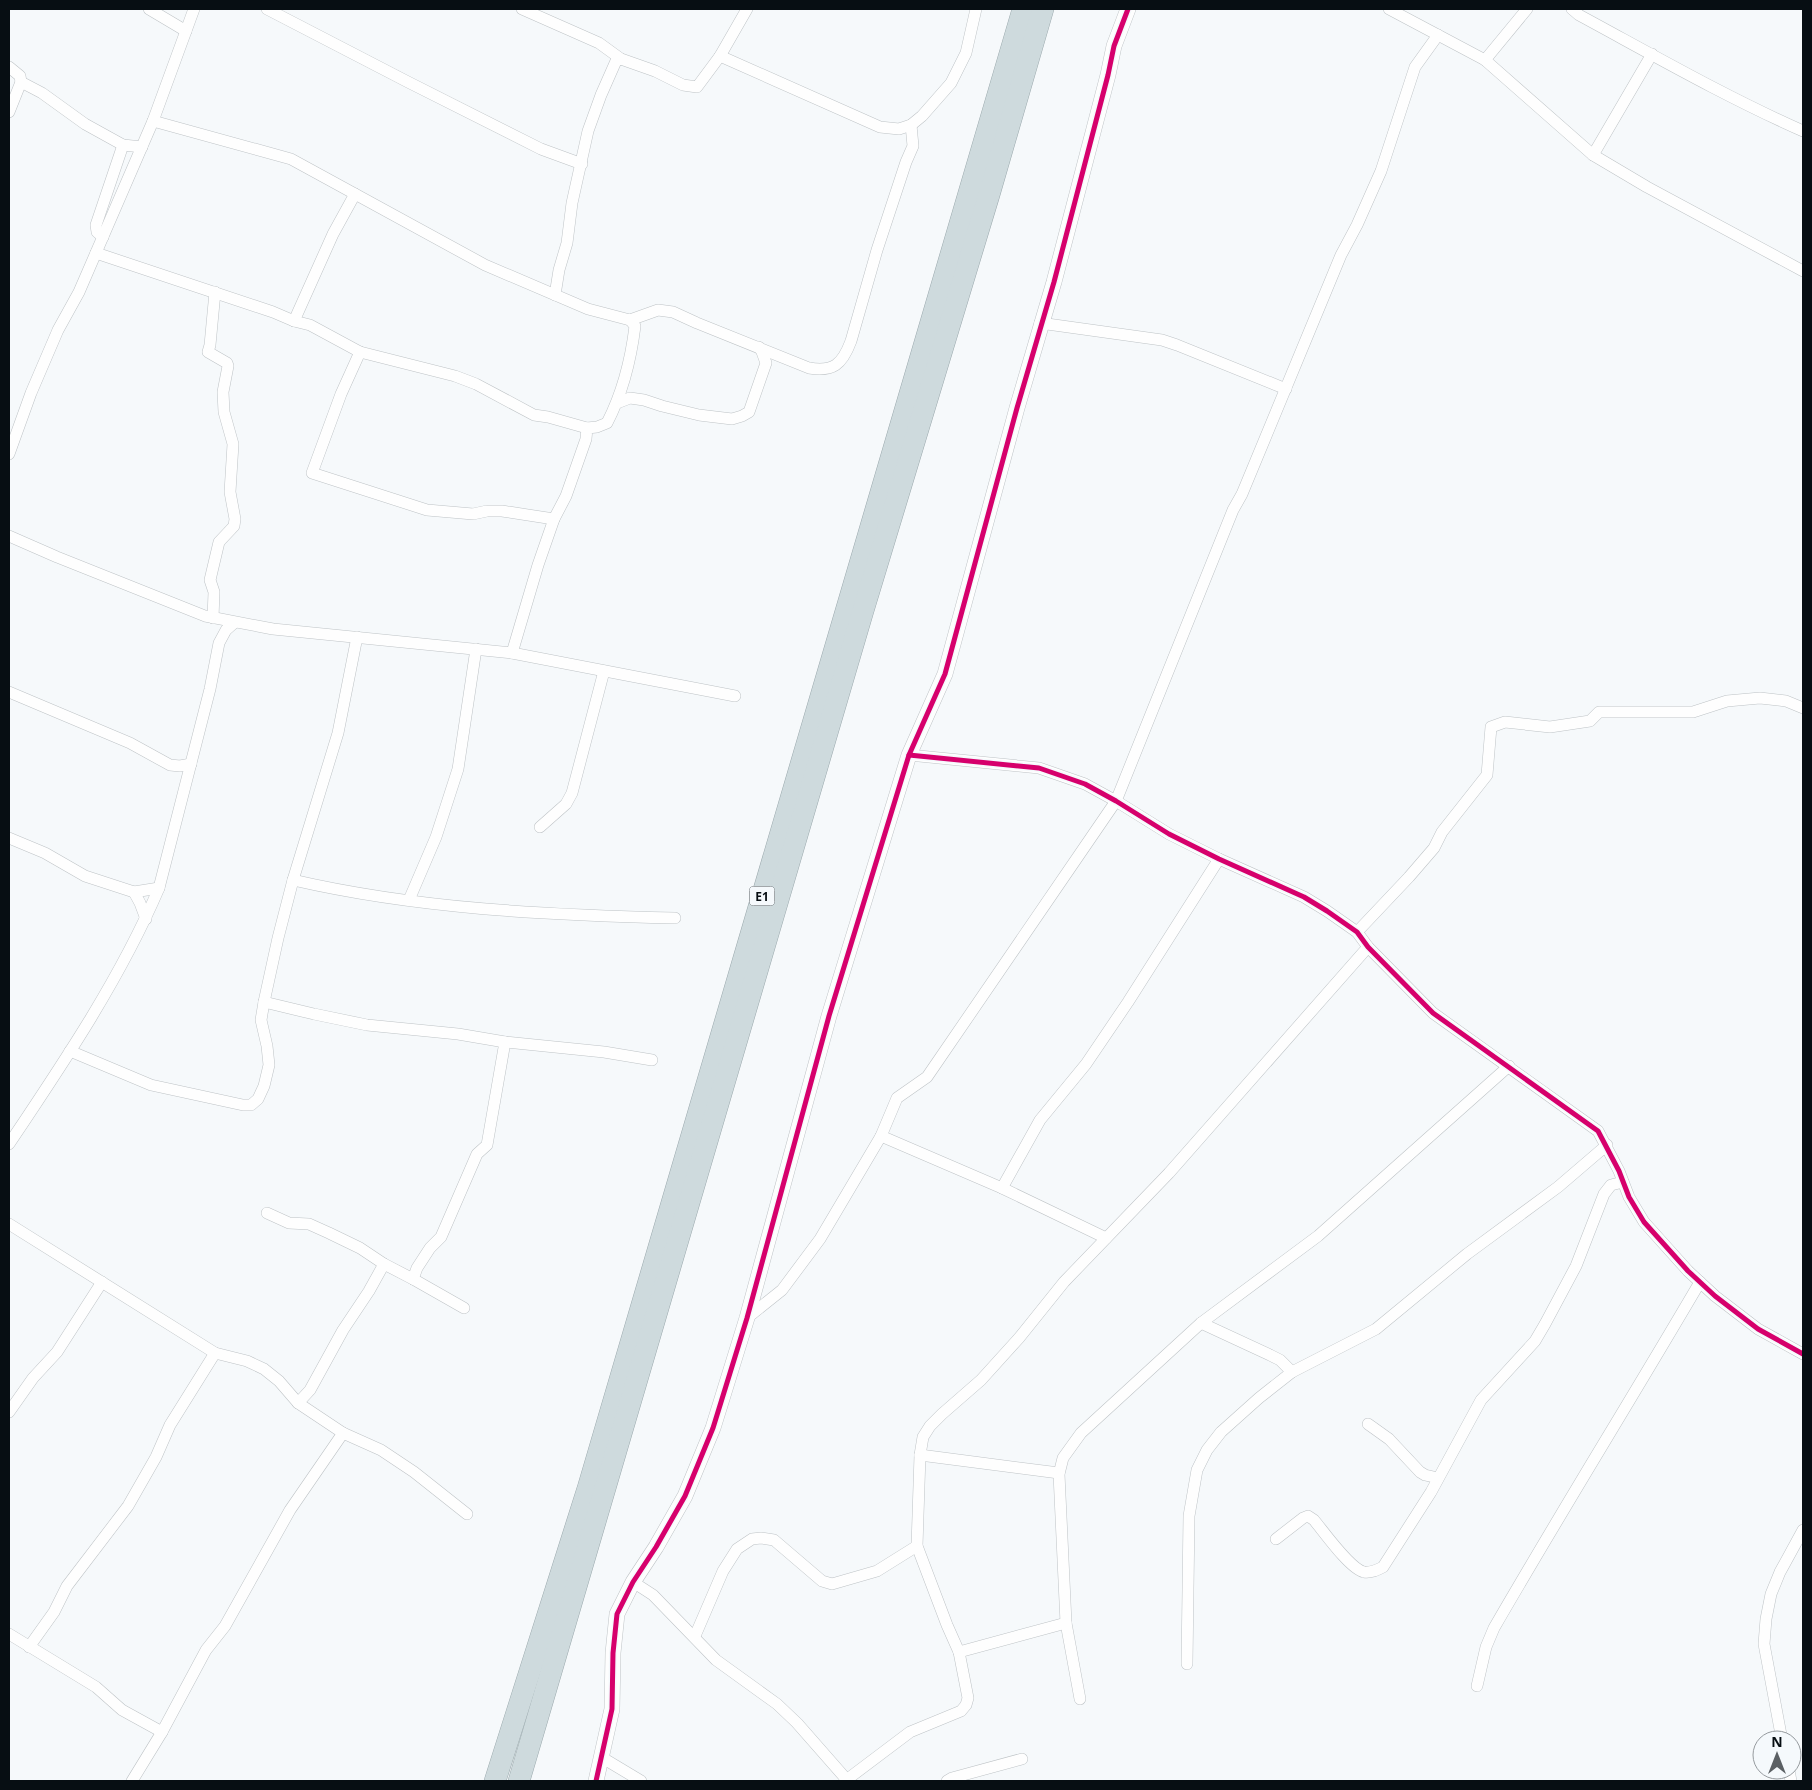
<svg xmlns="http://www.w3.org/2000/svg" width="1812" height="1790" font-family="'Noto Sans',sans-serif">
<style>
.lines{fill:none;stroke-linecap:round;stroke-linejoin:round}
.minor-casing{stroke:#bec3c6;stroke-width:12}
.tertiary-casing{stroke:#bec3c6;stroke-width:16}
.motorway-casing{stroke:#9aa8ac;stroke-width:22}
.minor{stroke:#fefefe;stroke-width:11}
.tertiary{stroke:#fefefe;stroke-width:15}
.motorway{stroke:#cedadd;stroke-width:21}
.cycleway-casing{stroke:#f5f9fc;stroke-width:8}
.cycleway{stroke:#d6006c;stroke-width:5}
.labels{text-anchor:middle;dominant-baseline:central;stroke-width:5;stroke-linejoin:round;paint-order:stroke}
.shield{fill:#f5f9fc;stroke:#4e5459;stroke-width:1}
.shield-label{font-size:12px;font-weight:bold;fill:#070e13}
</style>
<rect width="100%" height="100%" fill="#f6f9fb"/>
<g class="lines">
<g class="minor-casing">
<g id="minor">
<path d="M149,9L186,31"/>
<path d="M267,9L408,82L541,149L582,164"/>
<path d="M522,9L599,43L621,59L655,71L683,85L697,87L720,56"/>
<path d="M747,9L720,56L880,127L899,129L911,125L922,116L951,83L966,53L976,9"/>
<path d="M1389,9L1485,60L1593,155L1647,187L1803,271"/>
<path d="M1572,9L1579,15C1653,55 1726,97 1803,131"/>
<path d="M1485,60L1527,9"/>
<path d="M9,67L20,76L21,82L42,93L85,124L123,145L142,147"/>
<path d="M9,112L21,82"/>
<path d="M153,121L291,159L485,265L588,309L630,320L658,310L673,312L697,323L809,368C833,372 842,365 851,341L877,250L906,162L913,146L911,125"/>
<path d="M1593,155L1652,54"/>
<path d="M355,194L333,234L294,321L310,325L360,352L341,394L312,473L427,510L473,514L487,511H502L554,519"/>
<path d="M103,237L97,232L96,225L123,145"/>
<path d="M96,253L273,312L294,321"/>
<path d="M555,295L559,270L567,243L572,203L588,131L601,95L616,61L621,59"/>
<path d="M1040,323L1162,340L1177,345L1286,389"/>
<path d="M360,352L455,376L476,384L534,415L548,417L587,428"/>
<path d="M617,403L630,398L644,400L662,406L699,415L732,419L742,416L749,412L766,363L762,352L759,347"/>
<path d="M9,454L31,393L58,330L79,292L153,121L194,9"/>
<path d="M9,536L57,557L205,616L273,629L512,653L735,696"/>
<path d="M213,618L214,592L210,580L219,542L234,526L235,519L230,492L233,444L224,412L223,392L228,366L227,363L208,352L210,345L215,292"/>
<path d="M512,653L538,565L554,519L566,496L586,439L587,428L597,427L607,423C622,394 631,359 635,326L630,320"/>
<path d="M9,692L130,743L170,765L180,766L191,764"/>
<path d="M909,755L1039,768L1085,784L1116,801L1169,834L1219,859L1304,897L1327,911L1357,932L1368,947L1433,1013L1598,1131L1619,1171L1629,1197L1644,1222L1688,1271L1715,1296L1758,1329L1803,1354"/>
<path d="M540,827L566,804L572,793L604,671"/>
<path d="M9,838L45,853L85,876L134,892L159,888"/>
<path d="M293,880C418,909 548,915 675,918"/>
<path d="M134,892L140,903L146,919"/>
<path d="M409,900L436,837L458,769L476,649"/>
<path d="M1357,932L1409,877L1434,848L1442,832L1487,775L1491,727L1505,722L1550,727L1590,721L1599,712H1693L1727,701L1760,698L1786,701L1803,708"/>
<path d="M264,1002L314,1014L367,1025L458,1034L505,1042L604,1052L652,1060"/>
<path d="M70,1051L151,1085L243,1105H251L258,1099L264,1086L269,1065L267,1046L261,1020L264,1002L278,938L293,880L338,733L357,637"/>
<path d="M881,1136L1002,1188L1106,1238"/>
<path d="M9,1144C64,1062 120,979 159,888L210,689L219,643L226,630L234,623"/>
<path d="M1002,1188L1040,1120L1086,1064L1128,1002L1219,859"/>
<path d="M267,1213L289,1223L309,1224L329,1233L360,1248L384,1264L413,1279L464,1308"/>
<path d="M9,1224L215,1353L247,1361L264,1369L279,1381L298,1403L343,1433L381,1450L414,1472L467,1514"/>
<path d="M413,1279L417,1268L430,1248L441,1237L477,1154L487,1145L505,1042"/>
<path d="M747,1318L782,1290L820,1239L881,1136L897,1098L927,1077L1116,801L1233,510L1242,494L1341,255L1357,225L1381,171L1415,67L1438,35"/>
<path d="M1201,1323L1270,1355L1280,1360L1292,1372"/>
<path d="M298,1403L310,1390L343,1330L369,1291L384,1264"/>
<path d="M9,1412L33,1378L57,1352L102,1282"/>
<path d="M1368,1424L1389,1439L1420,1472L1425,1475L1438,1478"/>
<path d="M920,1455L1059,1473"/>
<path d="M1276,1539L1303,1518L1308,1516L1314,1520C1324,1532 1350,1569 1364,1572C1371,1573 1377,1570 1383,1567L1431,1492L1481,1400L1535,1341L1545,1324L1576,1266L1604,1194L1611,1185L1623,1182"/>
<path d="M633,1582L653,1595L716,1660L777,1704L797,1723L847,1780"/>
<path d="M9,1634L96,1687L122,1710L162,1732"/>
<path d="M695,1636L723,1571L737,1549L752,1539L761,1538L774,1540L822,1581L832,1584L877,1571L917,1546"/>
<path d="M29,1647L54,1612L67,1586L128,1506L156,1457L170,1425L215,1353"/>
<path d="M959,1652L1066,1623"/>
<path d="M1187,1664L1189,1516L1197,1470L1207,1450L1221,1432L1259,1398L1292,1372L1376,1329L1467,1254L1558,1187L1607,1145"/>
<path d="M1477,1686L1486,1647L1494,1628C1561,1512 1632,1398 1700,1282"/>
<path d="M1080,1699L1066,1623L1059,1474L1063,1458L1081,1433L1201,1323L1318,1236L1509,1066"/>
<path d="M1782,1740L1764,1644L1766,1619L1771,1594L1780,1572L1803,1530"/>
<path d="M601,1757L641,1781"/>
<path d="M1789,1770L1791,1781"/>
<path d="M132,1781L162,1732L206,1650L225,1626L290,1510L343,1433"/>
<path d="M845,1781L910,1732L961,1711L966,1705L968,1698L959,1652L947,1625L917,1546L920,1455L923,1437L930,1426L942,1414L981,1380L1019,1338L1064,1282L1169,1173L1368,947"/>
<path d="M947,1781L952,1778L1022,1759"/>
</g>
</g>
<g class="tertiary-casing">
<path id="tertiary" d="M596,1781L612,1709L613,1653L617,1614L633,1582L656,1547L685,1496L713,1428L747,1318L829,1016L909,755L945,674L1017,408L1054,282L1108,75L1114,46L1128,9"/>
</g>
<g class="motorway-casing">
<g id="motorway">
<path d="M495,1781L588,1488L1023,9"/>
<path d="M519,1781L863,611L989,195L1043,9"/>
</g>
</g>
<use href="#minor" class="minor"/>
<use href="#tertiary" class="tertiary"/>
<use href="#motorway" class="motorway"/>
<g class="cycleway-casing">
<g id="cycleway">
<path d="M909,755L1039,768L1085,784L1116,801L1169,834L1219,859L1304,897L1327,911L1357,932L1368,947L1433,1013L1598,1131L1619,1171L1629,1197L1644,1222L1688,1271L1715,1296L1758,1329L1803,1354"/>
<path d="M596,1781L612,1709L613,1653L617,1614L633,1582L656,1547L685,1496L713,1428L747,1318L829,1016L909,755L945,674L1017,408L1054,282L1108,75L1114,46L1128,9"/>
</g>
</g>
<use href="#cycleway" class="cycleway"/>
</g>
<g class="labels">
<rect class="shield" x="749.5" y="886.5" width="25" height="19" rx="4"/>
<g class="shield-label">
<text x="762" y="896">E1</text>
</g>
</g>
<rect width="1812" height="1790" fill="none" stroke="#070e13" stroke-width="20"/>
<g transform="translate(1777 1755)"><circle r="24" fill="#f5f9fc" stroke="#969b9f"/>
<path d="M0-4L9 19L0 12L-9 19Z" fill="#5b6064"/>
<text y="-8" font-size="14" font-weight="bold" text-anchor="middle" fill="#070e13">N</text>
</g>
</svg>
